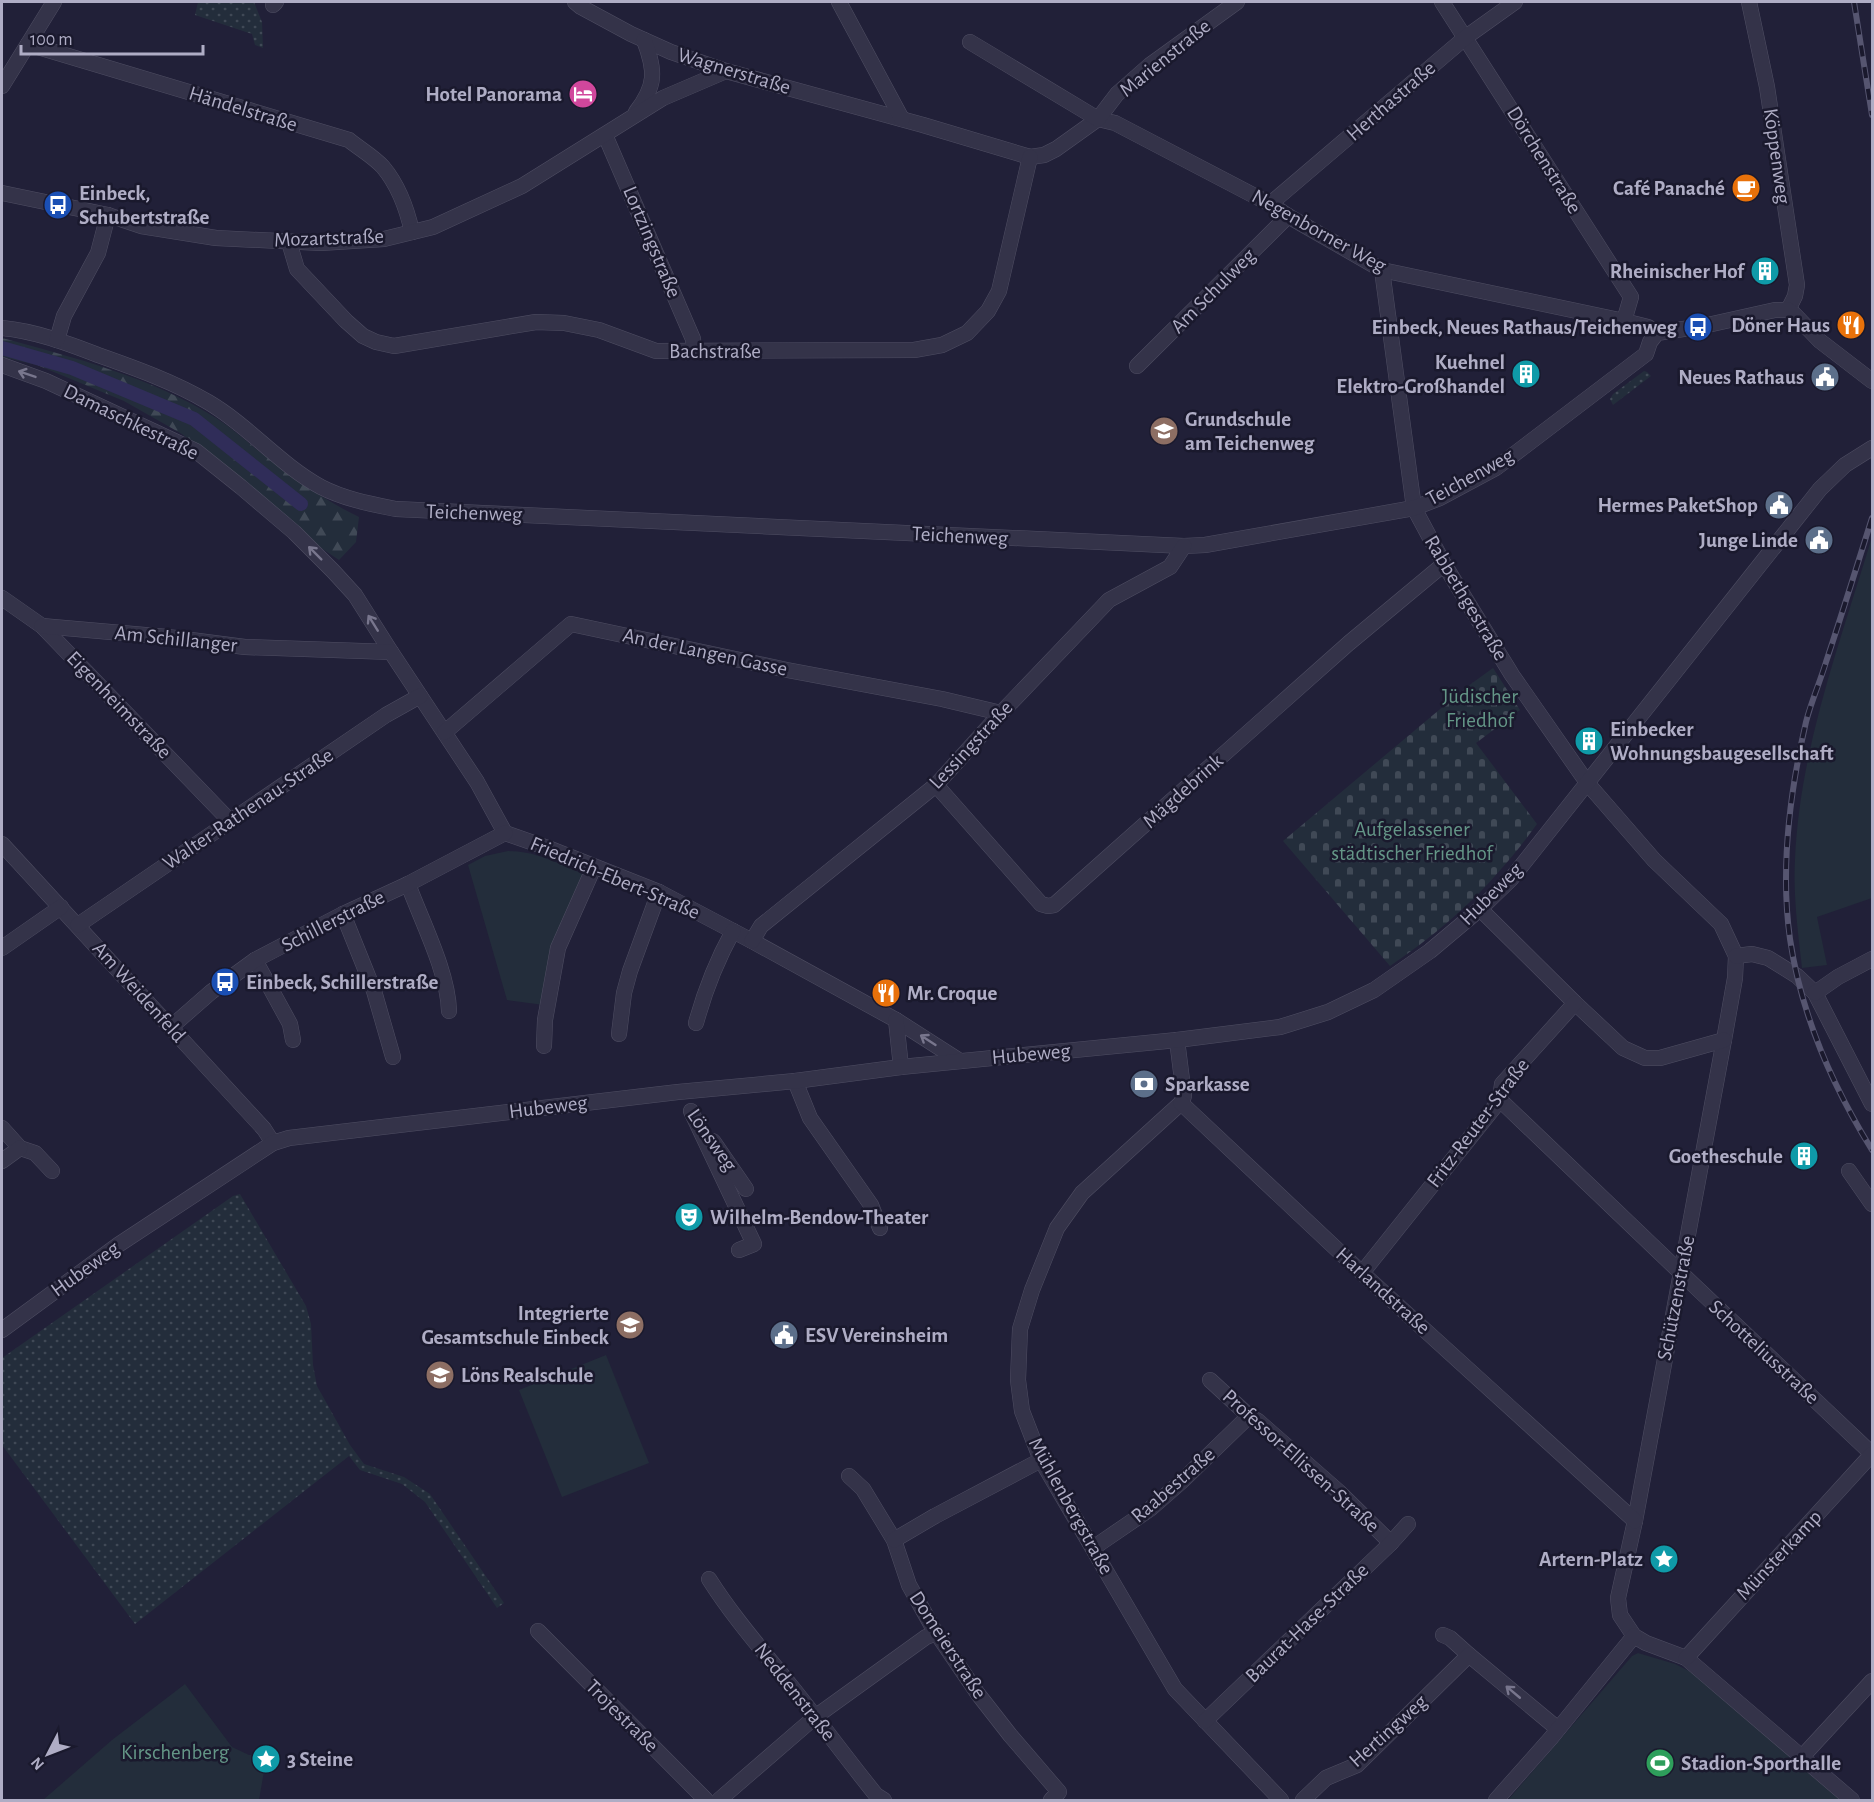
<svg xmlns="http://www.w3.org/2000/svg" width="1874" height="1802" font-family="'Alegreya Sans',sans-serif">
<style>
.grass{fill:url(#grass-dots)}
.forest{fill:url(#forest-firs)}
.cemetery{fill:url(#cemetery-stones)}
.park{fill:#232d3b}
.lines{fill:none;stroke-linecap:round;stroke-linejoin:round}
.canal{stroke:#302d59;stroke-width:14}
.minor-casing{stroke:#4f4e63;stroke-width:16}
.minor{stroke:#343349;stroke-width:15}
.rail-casing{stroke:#565570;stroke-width:6}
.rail{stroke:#1a192d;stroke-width:4;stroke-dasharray:11;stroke-linecap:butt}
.oneway{stroke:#78768d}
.labels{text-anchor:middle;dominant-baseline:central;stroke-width:5;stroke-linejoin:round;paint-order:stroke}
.street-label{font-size:21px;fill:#afadc5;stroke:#1a192d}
.poi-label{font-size:21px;font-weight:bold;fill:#afadc5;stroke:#1a192d;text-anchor:end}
.park-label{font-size:21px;fill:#649687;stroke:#1a192d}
</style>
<defs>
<pattern id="grass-dots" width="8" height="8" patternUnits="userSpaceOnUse" patternTransform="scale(1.5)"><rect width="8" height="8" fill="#232d3b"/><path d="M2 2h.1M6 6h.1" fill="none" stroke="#404956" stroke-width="1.8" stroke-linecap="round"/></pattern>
<pattern id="forest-firs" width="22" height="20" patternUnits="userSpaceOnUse" patternTransform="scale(1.5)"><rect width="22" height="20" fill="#232d3b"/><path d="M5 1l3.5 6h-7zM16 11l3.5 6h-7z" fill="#404956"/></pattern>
<pattern id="cemetery-stones" width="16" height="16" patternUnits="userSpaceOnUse" patternTransform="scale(1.5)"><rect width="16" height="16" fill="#232d3b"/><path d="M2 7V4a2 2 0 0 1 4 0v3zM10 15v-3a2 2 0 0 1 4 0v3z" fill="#404956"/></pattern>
</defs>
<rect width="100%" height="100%" fill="#212038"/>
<g class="grass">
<path d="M198,2H254L262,22L263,48L255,45L252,34L195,15Z"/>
<path d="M1644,371L1647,372L1651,376L1613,405L1610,399L1613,394Z"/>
<path d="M240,1194L306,1306L311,1324L313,1365L317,1386L350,1445L364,1464L404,1477L430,1494L504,1603L497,1608L425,1502L402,1484L360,1470L349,1456L135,1624L2,1445V1358L233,1196Z"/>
</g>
<path class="forest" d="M2,338C73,357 153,378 216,418C230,427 243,438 256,449C289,474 321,499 359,517L356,542L339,560L312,542L182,434L124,401L37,365L2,357Z"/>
<path class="cemetery" d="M1493,668L1520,710L1476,743L1537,824C1526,839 1515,854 1502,868C1470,906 1431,938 1390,966L1283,841L1464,689Z"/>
<g class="park">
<path d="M1872,537V898L1817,917L1827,965L1802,968C1798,932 1793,896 1795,859C1800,747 1840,643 1872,537Z"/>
<path d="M508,851C535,851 558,863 583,874L544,1005L507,1000L468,865L485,856Z"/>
<path d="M606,1355L649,1463L562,1497L519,1390Z"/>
<path d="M1638,1653L1675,1664L1691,1672L1840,1800H1508L1632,1656Z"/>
<path d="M185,1684L232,1747L249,1755L267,1754L259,1800H43L112,1740Z"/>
</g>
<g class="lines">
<path class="canal" d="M2,348L72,368L194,419L301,504"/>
<g class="minor-casing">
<g id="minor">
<path d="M575,2L581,7L631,34L671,52L726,71L923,125L1030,157L1044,155L1056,149L1098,119L1115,123L1270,204L1288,216L1382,270L1624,321L1648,327L1657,333"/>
<path d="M839,2L902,119"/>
<path d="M1442,2L1631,297L1624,321"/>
<path d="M1749,2L1767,87L1797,285L1795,296L1788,310"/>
<path d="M273,5L276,2"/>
<path d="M970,42L1098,119L1117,94L1150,65L1237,2"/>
<path d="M28,44L349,140C360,149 374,157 383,167C398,185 407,209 412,232"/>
<path d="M2,86L54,2"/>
<path d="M636,112C656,86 656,71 644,40"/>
<path d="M605,135L693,339L694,351"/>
<path d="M2,193L108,215L141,226L216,238L321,243L384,239L433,227L522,186L663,98L726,71"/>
<path d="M1270,204L1466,37L1515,2"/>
<path d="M289,242L297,269L346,321L363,336L376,342L394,346L536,322L564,323L599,330L656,351L914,350L942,345L967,333L988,311L999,291L1030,157"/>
<path d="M1382,270L1414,508L1444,564L1512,675L1588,784L1654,860L1721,924L1736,956L1735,978L1724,1040L1635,1521L1618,1598L1620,1615L1634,1636L1646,1643L1686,1658L1852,1800"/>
<path d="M2,328C35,331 67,343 98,355C135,368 174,382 208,402C249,426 279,464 321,487C344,499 371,504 396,509L1184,546L1205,545L1414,508L1440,498L1496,468L1646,354L1650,342L1657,333L1703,326L1775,310H1788L1794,314L1820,341L1872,381"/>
<path d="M57,340L64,316L98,253L108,215"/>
<path d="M2,365L46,381L196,451L241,487L294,532L333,571L355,595L391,652"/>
<path d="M1137,366L1288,216"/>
<path d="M2,598L42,626L230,821"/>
<path d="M42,626L168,637L245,647L391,652L477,782L505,833L548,848L659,892L752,941L896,1020L960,1061"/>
<path d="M445,732L571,624L787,670L942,699L1001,713"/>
<path d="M936,785L1041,904L1048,906L1054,905L1349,643L1444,564"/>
<path d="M2,844L264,1129L273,1143"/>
<path d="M408,884C422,922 448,972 449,1011"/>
<path d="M1480,909L1575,1003L1623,1048L1645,1058H1660L1724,1040"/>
<path d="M343,914L374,991L393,1057"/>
<path d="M78,925L386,715L420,696"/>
<path d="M752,941L761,926L936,785L1001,713L1109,600L1170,567L1184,546"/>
<path d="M2,948L61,907"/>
<path d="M1736,956L1752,954L1768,958L1797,976L1815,993L1872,1104"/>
<path d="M255,960L290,1024L293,1040"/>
<path d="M1815,993L1838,977L1872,959"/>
<path d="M896,1020L901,1067"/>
<path d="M696,1023C705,990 717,960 733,931"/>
<path d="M171,1027L211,992L255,960L343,914L408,884L505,833"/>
<path d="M619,1034L624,993L630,971L659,892"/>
<path d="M1177,1040L1184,1096L1181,1103L1082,1193L1057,1228L1032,1290L1020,1329L1018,1380L1022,1411L1041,1460L1175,1689L1281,1800"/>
<path d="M544,1046L545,1020L558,948L594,867"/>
<path d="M795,1081L810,1118L871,1205L880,1228"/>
<path d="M1500,1100L1681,1273L1872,1454"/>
<path d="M1181,1103L1362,1273L1635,1521"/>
<path d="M691,1111L754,1244L739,1250"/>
<path d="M2,1128L20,1148L35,1153L52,1171"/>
<path d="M713,1141L746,1189"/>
<path d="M2,1161L20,1148"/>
<path d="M1849,1171L1872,1204"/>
<path d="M1362,1273L1500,1100L1502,1084L1575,1003"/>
<path d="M2,1330L118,1245L273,1143L289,1138L678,1092L795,1081L901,1067L1177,1040L1280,1027L1328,1012L1374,990L1430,951L1480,909L1511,879L1820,489L1845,465L1872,448"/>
<path d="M1210,1380L1249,1416L1258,1421L1339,1492L1391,1543"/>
<path d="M849,1476L863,1489L894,1540L909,1585L933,1628L978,1694L1010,1735L1059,1792L1051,1800"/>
<path d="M894,1540L935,1516L1041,1460"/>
<path d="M1093,1548L1150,1509L1182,1481L1249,1416"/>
<path d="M709,1579C733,1617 763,1651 791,1686C820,1722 847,1759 876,1795L884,1800"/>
<path d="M538,1631L706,1800"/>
<path d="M1443,1635L1450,1638L1469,1655"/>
<path d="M1686,1658L1872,1454"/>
<path d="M1205,1721L1391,1543L1408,1524"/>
<path d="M1801,1758L1872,1681"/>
<path d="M719,1800L815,1717L926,1637L937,1633"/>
<path d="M1303,1800L1326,1778L1357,1765L1469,1655L1558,1729"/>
<path d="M1496,1800L1551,1738L1634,1636"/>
</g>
</g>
<use href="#minor" class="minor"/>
<g class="rail-casing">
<g id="rail">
<path d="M1854,2L1872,115"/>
<path d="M1872,518C1857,566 1842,614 1826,662C1820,682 1811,702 1806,722C1790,791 1780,868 1790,939C1801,1014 1833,1087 1872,1150"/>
</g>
</g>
<use href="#rail" class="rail"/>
</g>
<defs><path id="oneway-shaft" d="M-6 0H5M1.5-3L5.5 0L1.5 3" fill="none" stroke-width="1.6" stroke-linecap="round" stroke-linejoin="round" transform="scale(1.5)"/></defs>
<g class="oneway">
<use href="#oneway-shaft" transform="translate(27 374) rotate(-161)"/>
<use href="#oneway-shaft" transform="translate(315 553) rotate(-135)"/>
<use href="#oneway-shaft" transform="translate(373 623) rotate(-122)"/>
<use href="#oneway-shaft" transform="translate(928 1040) rotate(-147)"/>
<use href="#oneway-shaft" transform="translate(1513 1692) rotate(-140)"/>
</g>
<defs>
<g id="hotel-disc" transform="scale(1.5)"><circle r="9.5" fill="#d1479c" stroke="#1a192d"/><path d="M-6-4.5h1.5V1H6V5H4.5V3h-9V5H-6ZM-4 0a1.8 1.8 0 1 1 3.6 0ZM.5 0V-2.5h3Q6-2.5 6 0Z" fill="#fff"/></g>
<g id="cafe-disc" transform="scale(1.5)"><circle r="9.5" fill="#e8710a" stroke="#1a192d"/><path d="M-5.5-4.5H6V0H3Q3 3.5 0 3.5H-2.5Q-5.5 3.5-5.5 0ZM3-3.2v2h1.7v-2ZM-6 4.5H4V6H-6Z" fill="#fff"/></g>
<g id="bus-disc" transform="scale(1.5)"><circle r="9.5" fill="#1a4fb4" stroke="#1a192d"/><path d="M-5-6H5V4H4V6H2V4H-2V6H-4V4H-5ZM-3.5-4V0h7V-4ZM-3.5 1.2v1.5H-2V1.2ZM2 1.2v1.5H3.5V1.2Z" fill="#fff"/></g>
<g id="building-disc" transform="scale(1.5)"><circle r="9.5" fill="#0f9aa8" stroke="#1a192d"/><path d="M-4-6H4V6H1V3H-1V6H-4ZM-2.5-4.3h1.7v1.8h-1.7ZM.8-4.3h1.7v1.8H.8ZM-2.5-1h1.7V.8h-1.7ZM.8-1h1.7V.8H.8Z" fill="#fff"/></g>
<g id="restaurant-disc" transform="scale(1.5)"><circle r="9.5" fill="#e8710a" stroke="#1a192d"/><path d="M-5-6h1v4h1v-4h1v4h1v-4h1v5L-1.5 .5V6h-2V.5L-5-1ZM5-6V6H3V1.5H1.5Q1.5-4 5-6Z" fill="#fff"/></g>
<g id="civic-disc" transform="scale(1.5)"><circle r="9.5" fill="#5c6f8a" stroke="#1a192d"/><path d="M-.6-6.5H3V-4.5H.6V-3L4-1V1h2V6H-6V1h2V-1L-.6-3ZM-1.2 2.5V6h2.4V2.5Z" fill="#fff"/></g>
<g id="school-disc" transform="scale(1.5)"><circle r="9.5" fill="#8d6e63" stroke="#1a192d"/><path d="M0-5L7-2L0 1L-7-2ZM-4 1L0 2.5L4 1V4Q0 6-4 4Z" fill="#fff"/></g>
<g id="bank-disc" transform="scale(1.5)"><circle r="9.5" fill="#5c6f8a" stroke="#1a192d"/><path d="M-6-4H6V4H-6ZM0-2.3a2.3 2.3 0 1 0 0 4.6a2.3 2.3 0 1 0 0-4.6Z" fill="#fff"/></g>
<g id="theatre-disc" transform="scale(1.5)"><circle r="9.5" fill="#0f9aa8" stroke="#1a192d"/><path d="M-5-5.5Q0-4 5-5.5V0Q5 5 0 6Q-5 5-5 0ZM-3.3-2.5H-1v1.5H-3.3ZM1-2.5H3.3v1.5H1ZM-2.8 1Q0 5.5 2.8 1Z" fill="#fff"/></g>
<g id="sight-disc" transform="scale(1.5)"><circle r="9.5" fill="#0f9aa8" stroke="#1a192d"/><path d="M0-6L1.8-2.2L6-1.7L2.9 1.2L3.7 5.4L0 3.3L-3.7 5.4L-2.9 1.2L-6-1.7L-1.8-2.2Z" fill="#fff"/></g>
<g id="stadium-disc" transform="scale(1.5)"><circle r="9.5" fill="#2e9e5b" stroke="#1a192d"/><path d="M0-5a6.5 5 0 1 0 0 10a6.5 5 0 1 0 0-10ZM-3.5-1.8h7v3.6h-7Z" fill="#fff"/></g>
</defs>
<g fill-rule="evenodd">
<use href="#hotel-disc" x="583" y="94"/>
<use href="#cafe-disc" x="1746" y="188"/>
<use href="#bus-disc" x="58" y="205"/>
<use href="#building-disc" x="1765" y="271"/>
<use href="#restaurant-disc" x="1851" y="325"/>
<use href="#bus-disc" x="1698" y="327"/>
<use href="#building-disc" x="1526" y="374"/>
<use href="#civic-disc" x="1825" y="377"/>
<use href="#school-disc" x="1164" y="431"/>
<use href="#civic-disc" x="1779" y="505"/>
<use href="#civic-disc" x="1819" y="540"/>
<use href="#building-disc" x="1589" y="741"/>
<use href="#bus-disc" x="225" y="982"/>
<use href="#restaurant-disc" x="886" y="993"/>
<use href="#bank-disc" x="1144" y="1084"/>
<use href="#building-disc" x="1804" y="1156"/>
<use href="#theatre-disc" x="689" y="1217"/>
<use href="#school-disc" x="630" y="1325"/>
<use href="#civic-disc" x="784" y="1335"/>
<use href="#school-disc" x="440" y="1375"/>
<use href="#sight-disc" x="1664" y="1559"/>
<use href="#sight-disc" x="266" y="1759"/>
<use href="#stadium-disc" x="1660" y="1763"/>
</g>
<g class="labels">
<g class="street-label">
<text transform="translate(1165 58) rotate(-39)">Marienstraße</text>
<text transform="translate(734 71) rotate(17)">Wagnerstraße</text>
<text transform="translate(1391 101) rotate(-41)">Herthastraße</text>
<text transform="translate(243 109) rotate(17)">Händelstraße</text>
<text transform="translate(1777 156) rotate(82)">Köppenweg</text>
<text transform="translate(1544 160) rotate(58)">Dörchenstraße</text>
<text transform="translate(1319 231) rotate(29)">Negenborner Weg</text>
<text transform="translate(329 238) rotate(-2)">Mozartstraße</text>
<text transform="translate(652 242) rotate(67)">Lortzingstraße</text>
<text transform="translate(1213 291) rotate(-45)">Am Schulweg</text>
<text x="715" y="351">Bachstraße</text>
<text transform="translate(131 422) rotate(26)">Damaschkestraße</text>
<text transform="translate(1470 477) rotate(-29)">Teichenweg</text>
<text transform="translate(474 513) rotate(2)">Teichenweg</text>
<text transform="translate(960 536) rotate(3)">Teichenweg</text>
<text transform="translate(1466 598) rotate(59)">Rabbethgestraße</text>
<text transform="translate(176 639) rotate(6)">Am Schillanger</text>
<text transform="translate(705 652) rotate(12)">An der Langen Gasse</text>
<text transform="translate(119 705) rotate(46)">Eigenheimstraße</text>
<text transform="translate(971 745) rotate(-47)">Lessingstraße</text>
<text transform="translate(1183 791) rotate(-42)">Mägdebrink</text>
<text transform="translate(248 809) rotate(-34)">Walter-Rathenau-Straße</text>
<text transform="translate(615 878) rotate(23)">Friedrich-Ebert-Straße</text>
<text transform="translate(1491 894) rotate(-45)">Hubeweg</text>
<text transform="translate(333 921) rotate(-27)">Schillerstraße</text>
<text transform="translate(139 992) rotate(48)">Am Weidenfeld</text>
<text transform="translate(1031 1054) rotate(-5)">Hubeweg</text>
<text transform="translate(548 1107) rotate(-7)">Hubeweg</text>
<text transform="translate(1478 1123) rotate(-53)">Fritz-Reuter-Straße</text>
<text transform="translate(712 1140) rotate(55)">Lönsweg</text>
<text transform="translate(85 1269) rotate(-36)">Hubeweg</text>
<text transform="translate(1383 1291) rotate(42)">Harlandstraße</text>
<text transform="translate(1676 1298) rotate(-79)">Schützenstraße</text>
<text transform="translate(1764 1352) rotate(43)">Schotteliusstraße</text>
<text transform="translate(1301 1461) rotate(42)">Professor-Ellissen-Straße</text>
<text transform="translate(1173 1485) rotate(-41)">Raabestraße</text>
<text transform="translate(1071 1506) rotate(61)">Mühlenbergstraße</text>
<text transform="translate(1779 1555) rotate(-47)">Münsterkamp</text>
<text transform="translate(1307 1623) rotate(-44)">Baurat-Hase-Straße</text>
<text transform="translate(948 1645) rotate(57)">Domeierstraße</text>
<text transform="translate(795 1692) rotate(52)">Neddenstraße</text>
<text transform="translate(622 1716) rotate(45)">Trojestraße</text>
<text transform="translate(1388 1731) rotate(-42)">Hertingweg</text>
</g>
<g class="poi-label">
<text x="562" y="94">Hotel Panorama</text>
<text x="1725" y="188">Café Panaché</text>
<text x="79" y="193" text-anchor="start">Einbeck,<tspan x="79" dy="24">Schubertstraße</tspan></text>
<text x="1744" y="271">Rheinischer Hof</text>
<text x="1830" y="325">Döner Haus</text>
<text x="1677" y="327">Einbeck, Neues Rathaus/Teichenweg</text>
<text x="1505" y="362">Kuehnel<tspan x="1505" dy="24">Elektro-Großhandel</tspan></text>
<text x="1804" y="377">Neues Rathaus</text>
<text x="1185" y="419" text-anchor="start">Grundschule<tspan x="1185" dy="24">am Teichenweg</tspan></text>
<text x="1758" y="505">Hermes PaketShop</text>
<text x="1798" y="540">Junge Linde</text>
<text x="1610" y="729" text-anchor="start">Einbecker<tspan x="1610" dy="24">Wohnungsbaugesellschaft</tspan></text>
<text x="246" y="982" text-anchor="start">Einbeck, Schillerstraße</text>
<text x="907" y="993" text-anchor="start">Mr. Croque</text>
<text x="1165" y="1084" text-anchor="start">Sparkasse</text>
<text x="1783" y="1156">Goetheschule</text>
<text x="710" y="1217" text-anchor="start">Wilhelm-Bendow-Theater</text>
<text x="609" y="1313">Integrierte<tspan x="609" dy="24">Gesamtschule Einbeck</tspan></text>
<text x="805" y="1335" text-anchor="start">ESV Vereinsheim</text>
<text x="461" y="1375" text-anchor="start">Löns Realschule</text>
<text x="1643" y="1559">Artern-Platz</text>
<text x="287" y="1759" text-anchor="start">3 Steine</text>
<text x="1681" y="1763" text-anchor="start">Stadion-Sporthalle</text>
</g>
<g class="park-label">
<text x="1480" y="696">Jüdischer<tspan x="1480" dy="24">Friedhof</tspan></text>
<text x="1412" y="829">Aufgelassener<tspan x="1412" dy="24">städtischer Friedhof</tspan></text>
<text x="175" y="1752">Kirschenberg</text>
</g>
</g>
<rect width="1874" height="1802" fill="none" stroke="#afadc5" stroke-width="6"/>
<g transform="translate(48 1754) rotate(228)" stroke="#1a192d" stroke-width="4.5" paint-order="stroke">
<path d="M0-4.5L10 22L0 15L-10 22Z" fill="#afadc5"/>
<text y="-9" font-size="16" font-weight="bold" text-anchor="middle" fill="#afadc5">N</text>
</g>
<path d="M21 45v9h182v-9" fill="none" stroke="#afadc5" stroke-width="3"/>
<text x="30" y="45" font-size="18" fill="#afadc5" stroke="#1a192d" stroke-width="4.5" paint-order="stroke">100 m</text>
</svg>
